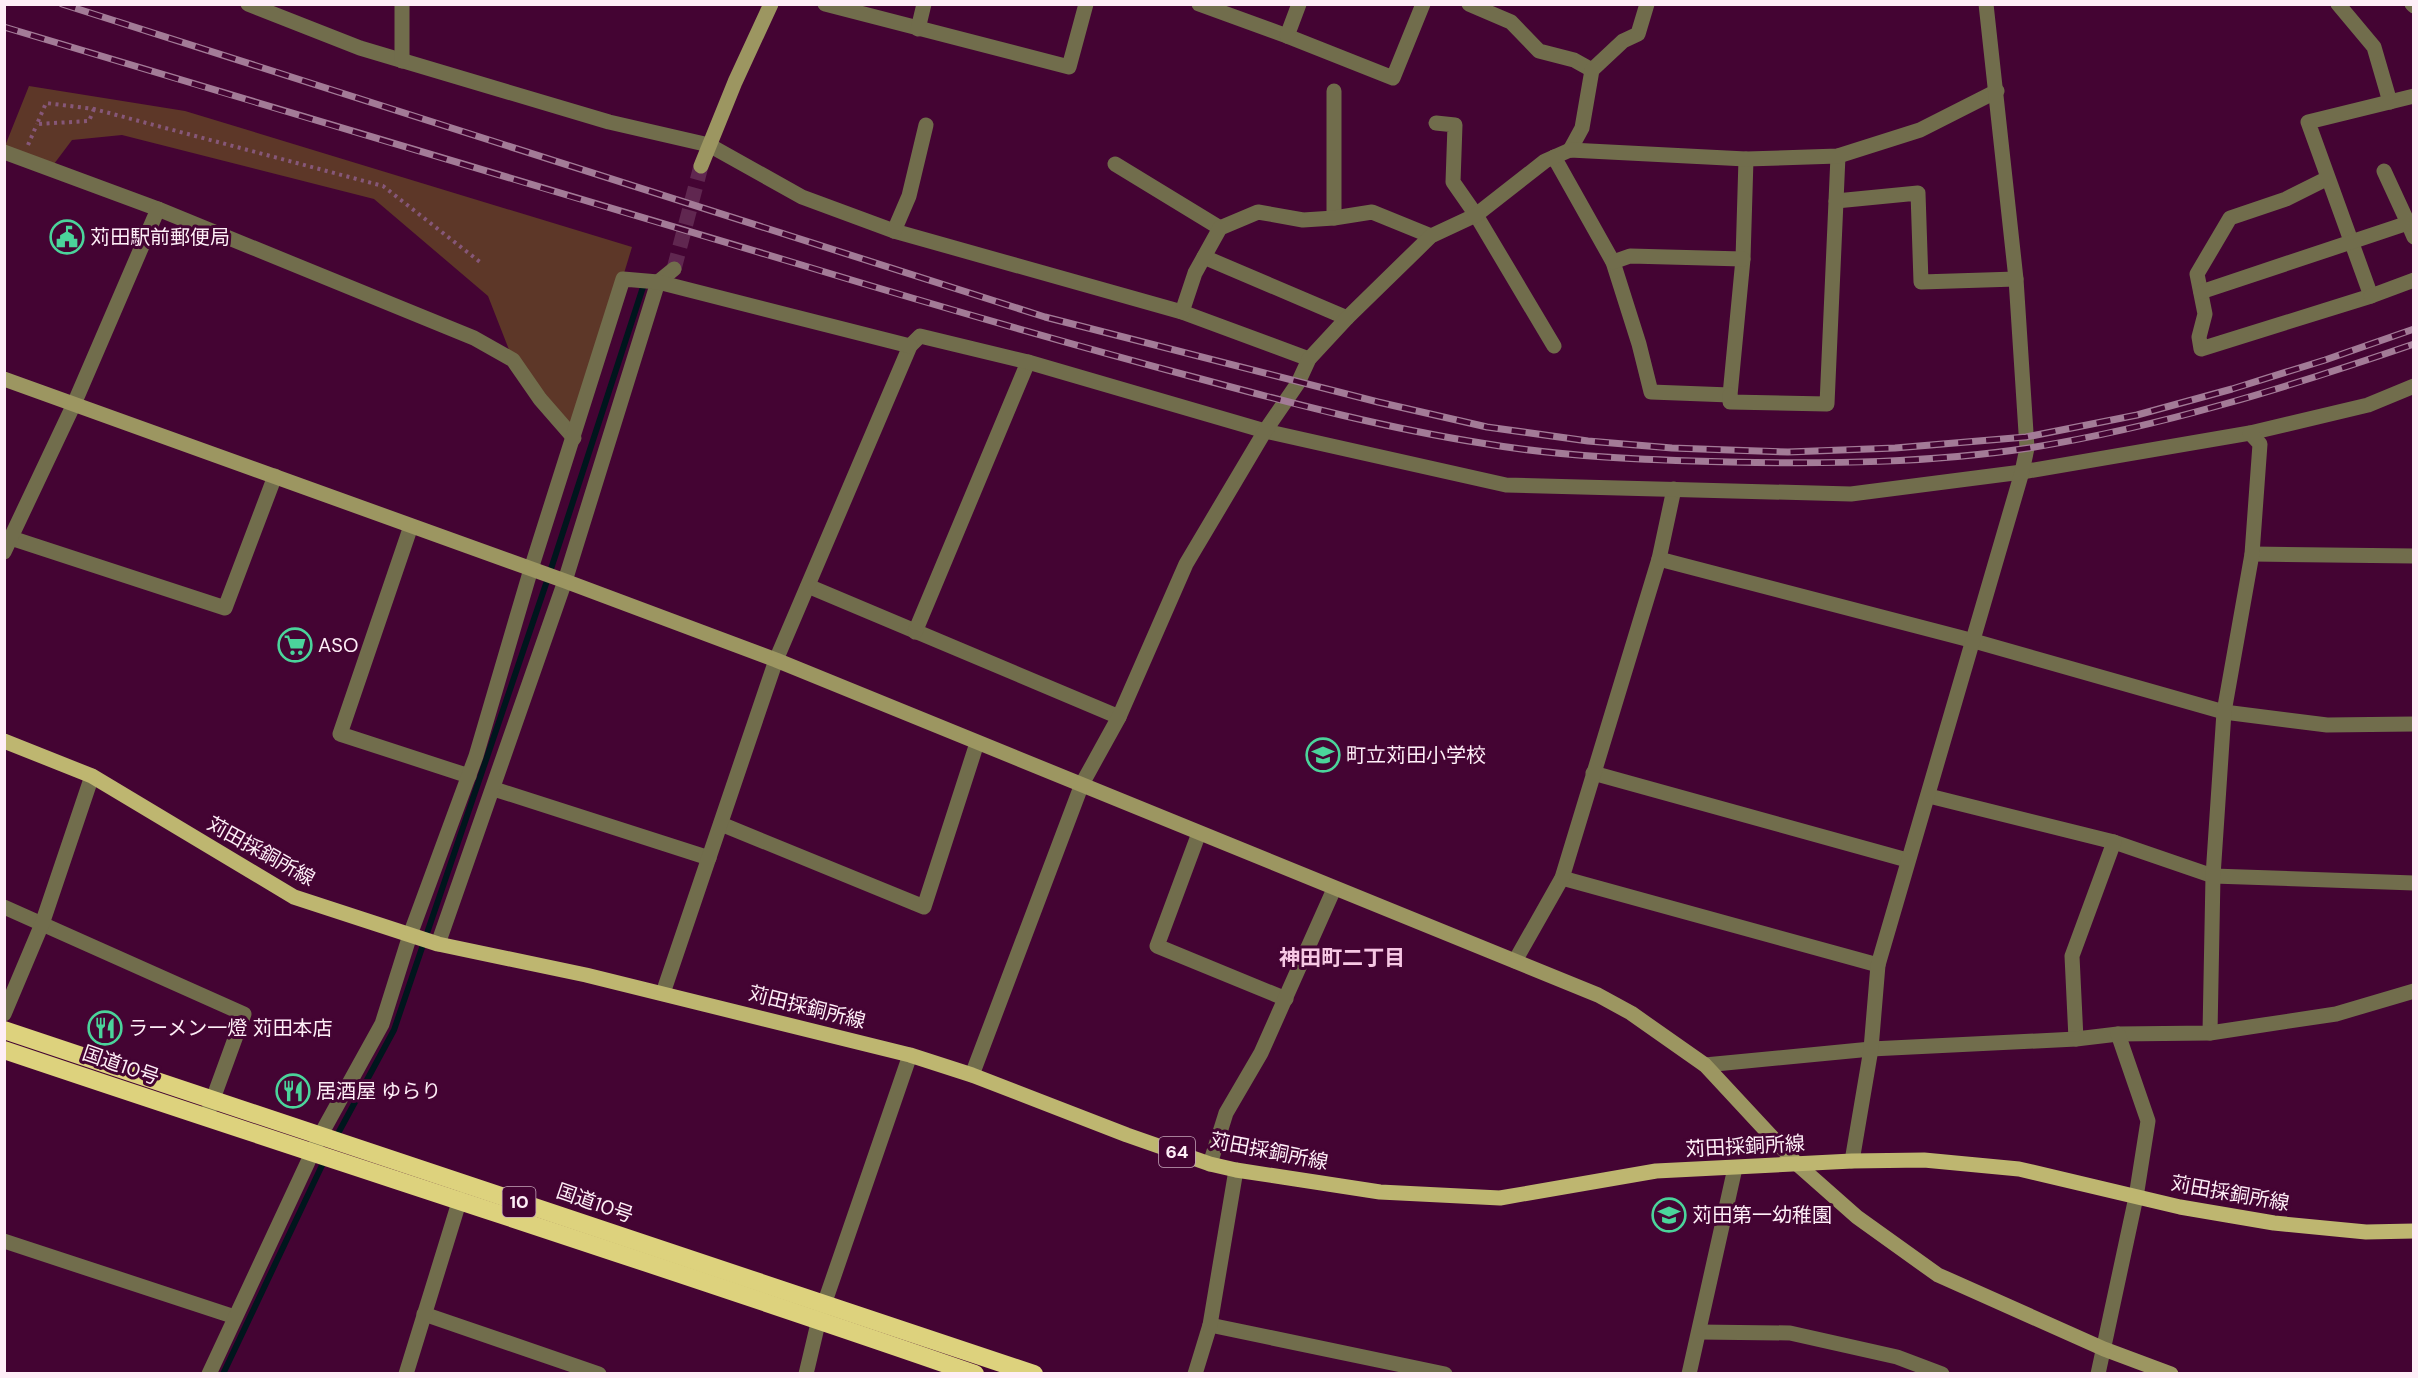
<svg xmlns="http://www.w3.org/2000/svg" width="2418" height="1378" font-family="'DM Sans','Noto Sans JP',sans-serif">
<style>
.green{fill:#5d3728}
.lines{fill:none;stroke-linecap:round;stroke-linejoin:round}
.stream{stroke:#00161d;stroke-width:6}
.street-tunnel{stroke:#602750;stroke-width:15;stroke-dasharray:15 8;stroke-linecap:butt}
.path{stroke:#865778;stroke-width:4;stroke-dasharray:3 4.5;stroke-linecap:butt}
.street{stroke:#716d4c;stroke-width:15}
.secondary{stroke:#9c9661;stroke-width:15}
.primary{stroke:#beb670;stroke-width:15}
.highway{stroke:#ddd27d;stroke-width:18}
.rail-casing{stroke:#a37b97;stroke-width:7}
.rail{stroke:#440433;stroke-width:4.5;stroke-dasharray:14;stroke-linecap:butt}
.labels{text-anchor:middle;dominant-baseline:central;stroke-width:6;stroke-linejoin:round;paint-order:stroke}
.shield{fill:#440433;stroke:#c6a8bc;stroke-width:1.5}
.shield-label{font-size:18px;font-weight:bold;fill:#feeef7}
.poi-label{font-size:20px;fill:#feeef7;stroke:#440433;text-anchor:start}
.street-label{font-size:20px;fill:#feeef7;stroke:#440433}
.neighbourhood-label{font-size:21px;font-weight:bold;fill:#f7c8e4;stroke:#440433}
</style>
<rect width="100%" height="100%" fill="#440433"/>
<path class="green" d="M29,86L185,111L632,247L574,438L513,360L488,296L374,199L122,135L72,140L51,168L5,146Z"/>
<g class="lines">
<g class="stream">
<path d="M335,1139L394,1030L549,575L645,281"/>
<path d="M223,1374L325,1159"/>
</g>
<path class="street-tunnel" d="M674,269L701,166"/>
<g class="path">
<path d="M94,109L89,121L37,124L46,103L94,109L383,186L480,262"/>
<path d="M28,145L37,124"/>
</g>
<g class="street">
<path d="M248,4L360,48L609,122L709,145L802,197L894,231L1182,312L1309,359"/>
<path d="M402,4V61"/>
<path d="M825,4L1069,67L1086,4"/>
<path d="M1199,4L1287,36L1393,78L1423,4"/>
<path d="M1469,4L1511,22L1539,51L1574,60L1592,70"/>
<path d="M2338,4L2374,47L2390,102"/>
<path d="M2412,4L2414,6"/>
<path d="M918,29L924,4"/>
<path d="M1287,36L1299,4"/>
<path d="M1334,91V218"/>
<path d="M1436,123L1455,125L1453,182L1476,215L1554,346"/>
<path d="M1570,150L1582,128L1592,70L1623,41L1638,34L1647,4"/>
<path d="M4,152L158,209L474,338L513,360L540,399L574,438"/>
<path d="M1554,157L1613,262L1639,344L1651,392L1730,395L1743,259L1746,159"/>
<path d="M1115,164L1220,228"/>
<path d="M2328,178L2286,199L2230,218L2197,274L2205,314L2199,337L2201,349L2371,296L2308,122L2414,96"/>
<path d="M1836,201L1918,193L1921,282L2016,279"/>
<path d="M2408,223L2414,237"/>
<path d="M894,231L909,196L926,125"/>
<path d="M1204,257L1347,318"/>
<path d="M1613,262L1630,256L1743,259"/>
<path d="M2201,292L2408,223L2384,171"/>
<path d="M2371,296L2414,280"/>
<path d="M1182,312L1195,273L1220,228L1258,212L1303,220L1334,218L1372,212L1431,236"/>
<path d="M1730,395V402L1827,404L1838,156"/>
<path d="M411,526L340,734L469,776"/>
<path d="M11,538L225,608L275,476"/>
<path d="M4,552L74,404L158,209"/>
<path d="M2252,554L2414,556"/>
<path d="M1659,559L1974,641L2224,712L2327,725L2414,724"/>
<path d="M808,586L1119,717"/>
<path d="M915,632L1028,362"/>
<path d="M1593,773L1907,860"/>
<path d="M494,789L709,858"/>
<path d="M1929,796L2114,842L2213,876L2414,883"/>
<path d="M721,824L924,907L977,743"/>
<path d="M1199,833L1157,946L1286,999"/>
<path d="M1562,878L1878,965"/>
<path d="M4,907L244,1014L206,1118"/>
<path d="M438,944L565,581L658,282L674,269"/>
<path d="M1515,961L1562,878L1659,559L1674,489"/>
<path d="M663,993L776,660L910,346L920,336L1028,362L1265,431L1506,485L1851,494L2022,472L2250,433L2368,405L2414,386"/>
<path d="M4,1014L42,924L92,776"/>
<path d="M2210,1033L2213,876L2224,712L2252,554L2260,444L2250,433"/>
<path d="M2076,1039L2072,956L2114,842"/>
<path d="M1705,1065L1871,1049L2076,1039L2118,1034L2210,1033L2336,1014L2414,991"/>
<path d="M972,1075L1082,784L1119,717L1186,564L1265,431L1298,383L1309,359L1347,318L1431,236L1476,215L1545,161L1570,150L1746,159L1838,156L1920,130L1997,91"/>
<path d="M1852,1161L1871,1049L1878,965L2022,472L2027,448L2016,279L1986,4"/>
<path d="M1210,1164L1226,1113L1261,1053L1334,889"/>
<path d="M4,1241L235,1317"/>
<path d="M424,1314L599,1374"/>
<path d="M1210,1325L1445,1374"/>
<path d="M1699,1332L1790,1333L1897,1357L1942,1374"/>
<path d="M209,1374L320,1136L382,1024L410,935L476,756L531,569L623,279L658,282L910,346"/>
<path d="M406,1374L460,1199"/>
<path d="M806,1374L819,1319L910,1055"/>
<path d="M1195,1374L1210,1325L1236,1170"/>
<path d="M1689,1374L1735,1168"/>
<path d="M2098,1374L2136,1197L2148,1121L2118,1034"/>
</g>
<g class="secondary">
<path d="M701,166L735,82L771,4"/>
<path d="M4,379L565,581L776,660L1598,995L1631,1013L1705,1065L1797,1164L1857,1217L1938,1275L2104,1349L2171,1374"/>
</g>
<path class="primary" d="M4,741L92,776L294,897L438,944L586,975L910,1055L972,1075L1127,1135L1210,1164L1236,1170L1380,1192L1500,1198L1656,1171L1852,1161L1924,1160L2019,1169L2180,1207L2274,1223L2366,1232L2414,1231"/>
<g class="highway">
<path d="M4,1030L1034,1374"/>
<path d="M4,1050C327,1159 653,1262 975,1374"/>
</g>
<g class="rail-casing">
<g id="rail">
<path d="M62,4L1045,317L1378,402L1487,427L1588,441L1672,448L1788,452L1895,448L2026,437L2137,415L2232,389L2325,360L2414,329"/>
<path d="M4,27C271,107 538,187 805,266C937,306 1069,344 1201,379C1294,404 1386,428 1481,443C1563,457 1647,460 1730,462C1829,464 1930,463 2029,448C2160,427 2289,387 2414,344"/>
</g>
</g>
<use href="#rail" class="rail"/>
</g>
<defs>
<g id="civic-ring" transform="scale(1.725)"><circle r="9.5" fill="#440433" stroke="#4bd49b" stroke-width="1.5"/><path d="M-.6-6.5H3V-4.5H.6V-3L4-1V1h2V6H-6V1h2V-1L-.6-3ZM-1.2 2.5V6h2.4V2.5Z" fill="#4bd49b"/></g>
<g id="supermarket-ring" transform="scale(1.725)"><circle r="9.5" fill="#440433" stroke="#4bd49b" stroke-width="1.5"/><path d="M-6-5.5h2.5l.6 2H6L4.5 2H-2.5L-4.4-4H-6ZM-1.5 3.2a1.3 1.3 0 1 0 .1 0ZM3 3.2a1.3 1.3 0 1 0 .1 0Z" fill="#4bd49b"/></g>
<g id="school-ring" transform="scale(1.725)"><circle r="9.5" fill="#440433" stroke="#4bd49b" stroke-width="1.5"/><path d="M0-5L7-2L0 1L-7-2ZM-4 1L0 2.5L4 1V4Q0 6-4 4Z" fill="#4bd49b"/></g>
<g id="restaurant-ring" transform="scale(1.725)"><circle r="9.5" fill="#440433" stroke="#4bd49b" stroke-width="1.5"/><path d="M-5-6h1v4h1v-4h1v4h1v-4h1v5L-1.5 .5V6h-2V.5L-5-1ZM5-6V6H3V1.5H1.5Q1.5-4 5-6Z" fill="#4bd49b"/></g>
</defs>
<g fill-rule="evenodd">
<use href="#civic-ring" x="67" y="237"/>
<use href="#supermarket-ring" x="295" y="645"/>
<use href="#school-ring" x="1323" y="755"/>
<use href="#restaurant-ring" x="105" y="1028"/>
<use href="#restaurant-ring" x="293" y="1091"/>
<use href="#school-ring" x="1669" y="1215"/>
</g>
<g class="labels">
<g class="shield">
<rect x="1159" y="1137" width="36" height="30" rx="4.5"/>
<rect x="502.5" y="1187" width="33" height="30" rx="4.5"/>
</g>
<g class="shield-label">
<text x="1177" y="1152">64</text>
<text x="519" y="1202">10</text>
</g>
<g class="poi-label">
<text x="90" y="237">苅田駅前郵便局</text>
<text x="318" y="645">ASO</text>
<text x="1346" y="755">町立苅田小学校</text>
<text x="128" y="1028">ラーメン一燈 苅田本店</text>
<text x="316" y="1091">居酒屋 ゆらり</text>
<text x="1692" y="1215">苅田第一幼稚園</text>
</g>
<g class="street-label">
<text transform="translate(261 851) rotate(29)">苅田採銅所線</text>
<text transform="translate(807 1007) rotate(14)">苅田採銅所線</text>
<text transform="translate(121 1065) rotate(19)">国道10号</text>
<text transform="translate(1745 1146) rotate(-3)">苅田採銅所線</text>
<text transform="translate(1269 1151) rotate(11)">苅田採銅所線</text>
<text transform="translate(2230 1193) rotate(10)">苅田採銅所線</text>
<text transform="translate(595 1203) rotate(19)">国道10号</text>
</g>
<g class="neighbourhood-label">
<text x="1342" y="958">神田町二丁目</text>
</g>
</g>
<rect width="2418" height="1378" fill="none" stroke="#feeef7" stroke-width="12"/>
</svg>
